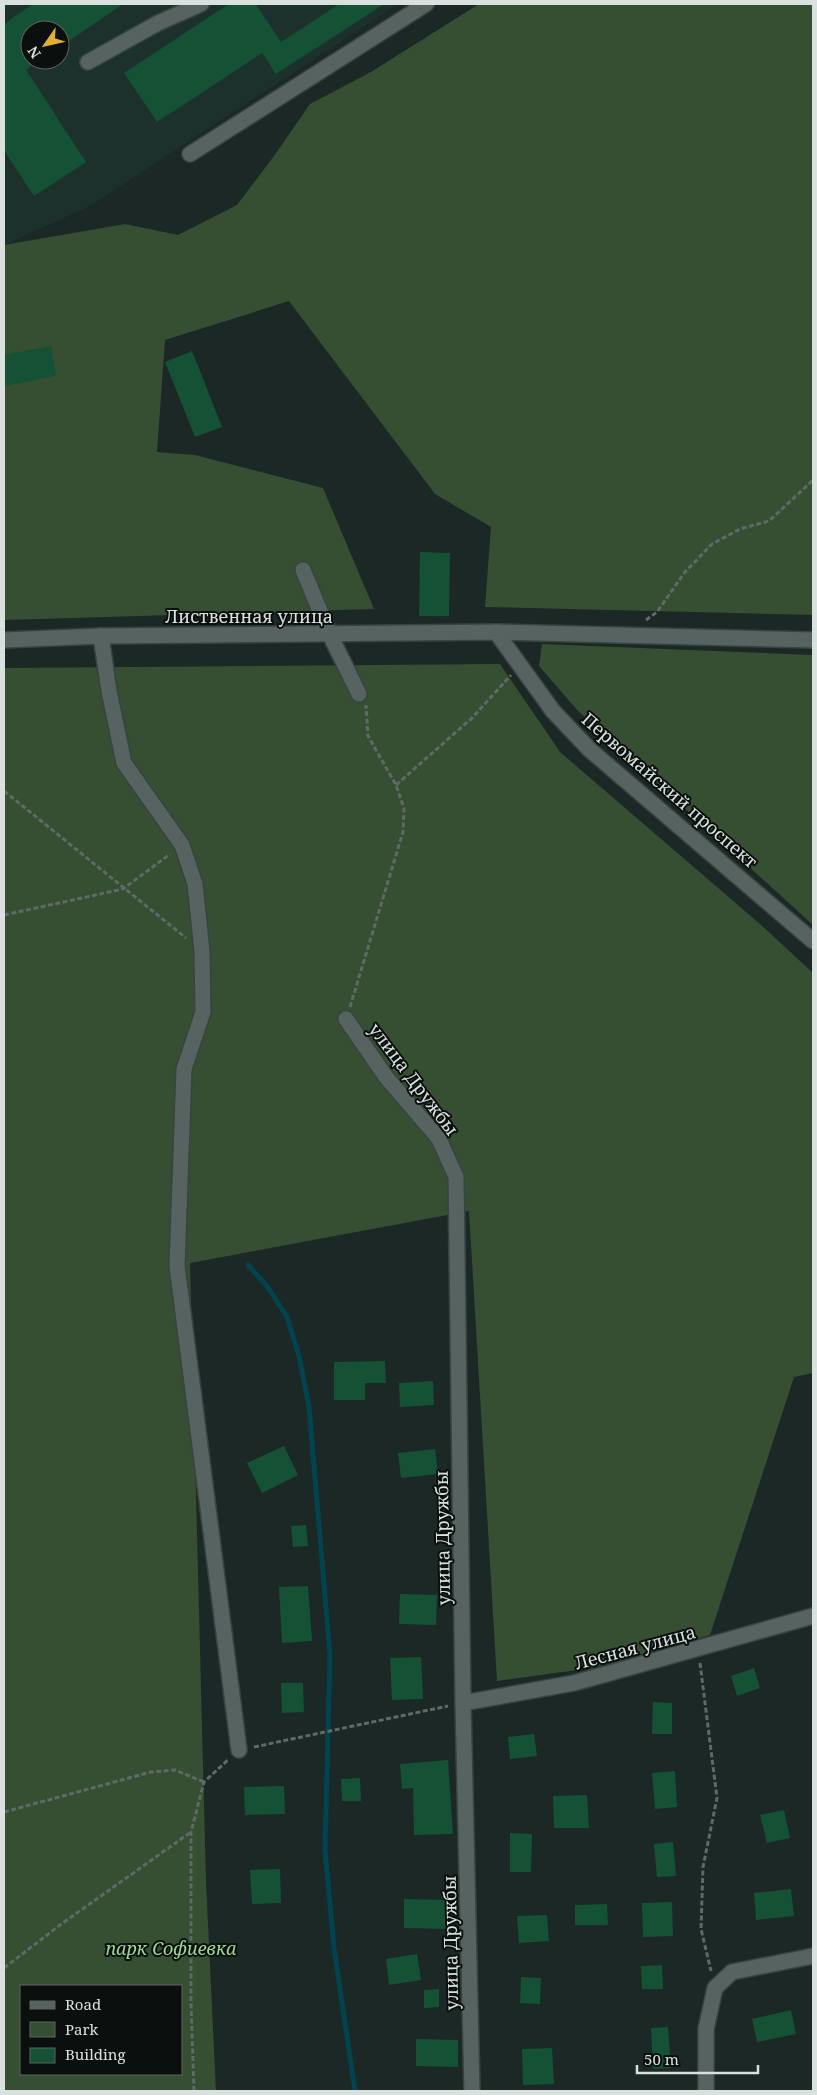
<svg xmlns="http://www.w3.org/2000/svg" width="817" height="2095" font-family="'Noto Serif',serif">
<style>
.built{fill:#1d312c;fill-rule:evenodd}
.green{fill:#364f32;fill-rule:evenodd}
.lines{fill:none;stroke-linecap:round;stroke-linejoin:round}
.stream{stroke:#02434f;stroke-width:5}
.building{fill:#145135}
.minor-casing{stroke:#394340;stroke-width:18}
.path{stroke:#5f6967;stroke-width:3;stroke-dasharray:5 2.5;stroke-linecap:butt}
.minor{stroke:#566360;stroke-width:15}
.labels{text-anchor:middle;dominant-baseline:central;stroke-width:4;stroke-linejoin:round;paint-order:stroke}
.street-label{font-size:18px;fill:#d9e1df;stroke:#0b100e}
.park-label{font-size:18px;font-style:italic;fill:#9fd795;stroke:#0b100e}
</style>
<rect width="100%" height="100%" fill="#1c2825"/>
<path class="built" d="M4,4H398L90,206L4,245ZM30,30H60V60H30Z"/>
<g class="green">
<path d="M479,4H813V615L485,607L491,527L435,494L289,301L165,340L157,452L195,455L323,488L374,609L4,620V245L125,224L178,235L237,205L274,156L310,104L371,72Z"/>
<path d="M542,644L813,655V925L578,711L539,666Z"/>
<path d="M500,664L560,752L760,924L813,973V1373L794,1377L710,1635L592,1668L497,1681L469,1211L190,1263L206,1882L216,2091H4V668ZM21,1986H181V2074H21Z"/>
</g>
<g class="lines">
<path class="stream" d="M248,1265L267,1286L287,1317L299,1356L309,1407L330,1655L325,1850L334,1948L355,2091"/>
</g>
<g class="building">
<path d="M33,4H123L60,47V30H30V67L26,70L86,162L34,196L4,150V24Z"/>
<path d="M229,4H256L281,42L339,4H384L276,74L262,53L157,122L124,73Z"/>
<path d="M51,346L56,376L4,386V355Z"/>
<path d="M192,351L222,427L195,437L165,362Z"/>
<path d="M420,552L450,553L449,616H419Z"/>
<path d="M385,1361L386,1383H365V1400H334V1362Z"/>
<path d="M433,1381L434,1405L400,1407L399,1383Z"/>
<path d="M284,1446L298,1475L262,1493L247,1463Z"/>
<path d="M435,1449L438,1474L401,1478L398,1453Z"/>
<path d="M306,1525L308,1546L293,1547L291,1526Z"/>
<path d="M308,1586L312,1641L282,1643L279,1587Z"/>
<path d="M400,1594L437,1595L436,1625L399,1624Z"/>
<path d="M421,1657L423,1699L392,1700L390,1658Z"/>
<path d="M754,1668L760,1688L737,1696L731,1676Z"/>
<path d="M281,1683H303L304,1712L282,1713Z"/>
<path d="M653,1702L672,1703V1734H652Z"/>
<path d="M534,1734L537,1756L510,1759L508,1737Z"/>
<path d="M448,1760L453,1834L414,1835L413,1788L402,1789L400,1764Z"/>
<path d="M675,1771L677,1807L655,1809L652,1773Z"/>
<path d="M360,1778L361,1801H342L341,1779Z"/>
<path d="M284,1786L285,1814L245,1815L244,1787Z"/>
<path d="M587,1795L589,1828H554L553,1796Z"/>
<path d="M784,1810L790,1838L767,1843L760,1815Z"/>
<path d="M510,1833L532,1834L531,1872H510Z"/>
<path d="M673,1842L676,1876L657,1877L654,1844Z"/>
<path d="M280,1869L281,1903L252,1904L250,1870Z"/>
<path d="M791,1889L794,1916L756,1920L754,1893Z"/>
<path d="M404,1899L450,1900V1929L404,1928Z"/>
<path d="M672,1902L673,1936L643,1937L642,1903Z"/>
<path d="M607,1904L608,1925H575V1905Z"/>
<path d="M547,1915L549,1941L519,1943L517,1916Z"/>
<path d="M417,1954L421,1980L389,1985L386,1959Z"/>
<path d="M662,1965L663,1989H642L641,1966Z"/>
<path d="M521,1977L541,1978L540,2004L520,2003Z"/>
<path d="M439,1989V2007L424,2008V1990Z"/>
<path d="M791,2010L796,2034L757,2042L752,2019Z"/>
<path d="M668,2027L671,2068L653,2069L651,2028Z"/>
<path d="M416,2039L458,2040V2067L416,2066Z"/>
<path d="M552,2048L554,2084L523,2085L522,2049Z"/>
</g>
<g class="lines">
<g class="minor-casing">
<g id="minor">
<path d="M88,62L158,23L201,4"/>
<path d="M190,154L426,4"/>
<path d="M303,570L330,635L359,694"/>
<path d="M496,632L553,711L590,750L813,941"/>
<path d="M101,636L109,691L124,763L182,845L195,884L202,951L203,1012L184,1069L177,1266L239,1750"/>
<path d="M4,640L101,636L496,632L813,640"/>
<path d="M346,1019L386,1077L439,1139L456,1177L463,1703L472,2091"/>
<path d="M463,1703L574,1683L813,1616"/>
<path d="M706,2091V2029L715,1988L732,1972L813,1956"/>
</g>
</g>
<g class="path">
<path d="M646,620L657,612L685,572L712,544L740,529L769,521L813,480"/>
<path d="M396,785L472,718L511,675"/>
<path d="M4,791L186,938"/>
<path d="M4,915L123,889L170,854"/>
<path d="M350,1007L403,832L404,808L396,785L368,736L366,705"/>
<path d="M700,1663L717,1798L703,1867L701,1929L711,1971"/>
<path d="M254,1747L448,1706"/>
<path d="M4,1812L151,1772L175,1770L204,1782"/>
<path d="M4,1968L60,1925L191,1832"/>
<path d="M194,2091L191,2003V1832L204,1782L229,1759"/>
</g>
<use href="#minor" class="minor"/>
</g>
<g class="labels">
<g class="street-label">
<text x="249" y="616">Лиственная улица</text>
<text transform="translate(670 790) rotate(41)">Первомайский проспект</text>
<text transform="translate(414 1079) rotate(53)">улица Дружбы</text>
<text transform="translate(442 1538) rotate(-91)">улица Дружбы</text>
<text transform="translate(635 1647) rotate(-15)">Лесная улица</text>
<text transform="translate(450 1943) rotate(-91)">улица Дружбы</text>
</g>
<g class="park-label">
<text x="171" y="1948">парк Софиевка</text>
</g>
</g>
<rect width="817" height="2095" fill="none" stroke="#d9e1df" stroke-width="10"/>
<rect x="20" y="1985" width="162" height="90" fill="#0b100e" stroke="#5d6462"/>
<rect x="30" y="2001" width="25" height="8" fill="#566360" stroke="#5d6462"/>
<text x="65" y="2010" font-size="15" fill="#d9e1df">Road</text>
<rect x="30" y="2022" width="25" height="15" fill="#364f32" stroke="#5d6462"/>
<text x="65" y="2035" font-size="15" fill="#d9e1df">Park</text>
<rect x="30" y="2048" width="25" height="15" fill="#145135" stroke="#5d6462"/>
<text x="65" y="2060" font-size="15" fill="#d9e1df">Building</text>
<g transform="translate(45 45) rotate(236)"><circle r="24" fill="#0b100e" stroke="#5d6462"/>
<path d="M0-4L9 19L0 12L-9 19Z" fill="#e1af34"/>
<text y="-8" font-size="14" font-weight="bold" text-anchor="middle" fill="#d9e1df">N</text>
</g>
<path d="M637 2065v8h121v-8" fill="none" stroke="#d9e1df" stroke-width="2.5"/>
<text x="644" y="2065" font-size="15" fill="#d9e1df" stroke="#0b100e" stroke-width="4" paint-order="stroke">50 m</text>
</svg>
